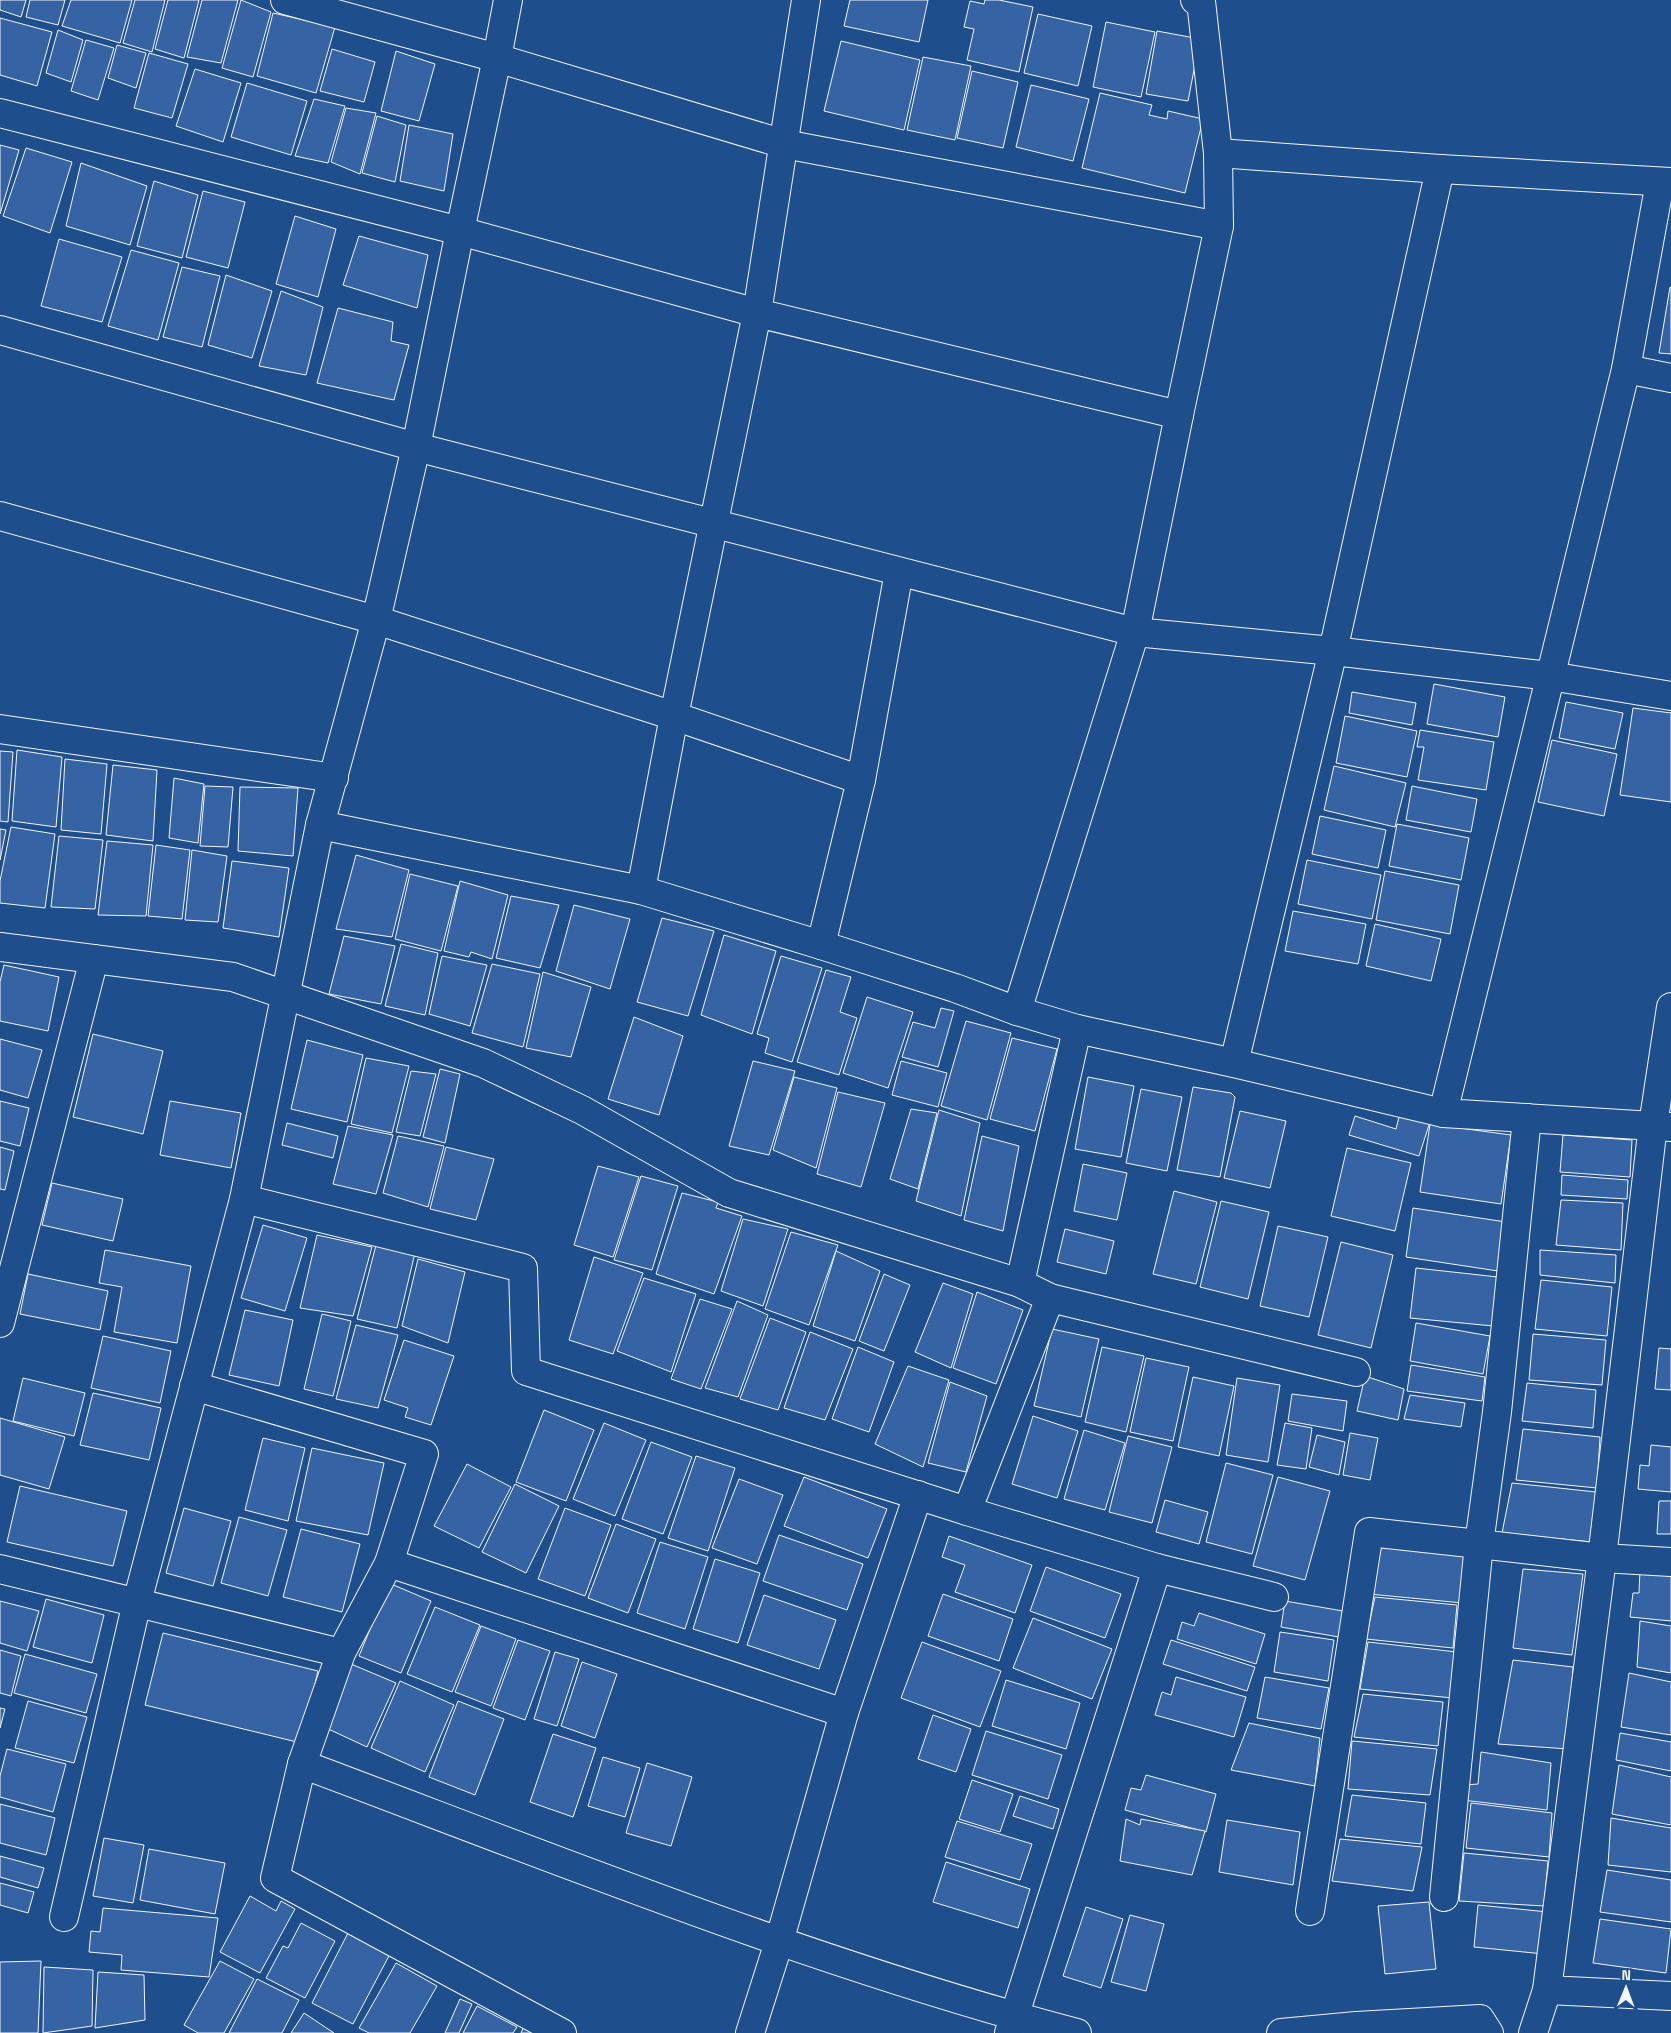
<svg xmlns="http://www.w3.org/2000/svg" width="1671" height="2033" font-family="'Space Grotesk',sans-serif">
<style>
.building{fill:#3563a3;stroke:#f2f6ff}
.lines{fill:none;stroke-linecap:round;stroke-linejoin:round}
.minor-casing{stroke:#f2f6ff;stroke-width:30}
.minor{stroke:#1f4e8c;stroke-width:28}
</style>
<rect width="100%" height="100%" fill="#1f4e8c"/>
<g class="building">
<path d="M0,0H26L21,17L0,10Z"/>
<path d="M30,0H65L58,25L26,17Z"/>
<path d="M71,0H132L120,43L62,26Z"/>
<path d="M135,0H165L152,52L123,43Z"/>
<path d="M168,0H199L184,58L155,49Z"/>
<path d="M202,0H238L221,63L187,57Z"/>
<path d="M241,0L271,12L253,77L222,68Z"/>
<path d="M850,0H928L919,42L844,26Z"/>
<path d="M985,0H999L1033,7L1019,72L967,60L974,29L964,27L970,1L984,4Z"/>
<path d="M273,13L335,27L316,93L257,76Z"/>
<path d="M1038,14L1092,26L1078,86L1024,73Z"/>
<path d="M0,18L52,32L37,86L0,75Z"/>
<path d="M1106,22L1155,32L1141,97L1093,87Z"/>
<path d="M58,30L83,40L71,82L46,73Z"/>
<path d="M1157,31L1200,39L1188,101L1146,94Z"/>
<path d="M86,40L114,48L98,100L71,91Z"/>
<path d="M841,41L920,60L904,130L824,111Z"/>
<path d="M117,45L146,53L136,88L108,78Z"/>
<path d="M332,49L375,62L364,102L320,91Z"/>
<path d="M396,51L435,64L419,121L381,111Z"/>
<path d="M149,53L188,64L172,118L134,108Z"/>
<path d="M923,57L971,66L955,140L907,130Z"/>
<path d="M195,69L241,83L223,142L176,126Z"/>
<path d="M972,71L1018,82L1003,148L957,138Z"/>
<path d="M247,83L307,101L291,155L231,137Z"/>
<path d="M1031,85L1089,99L1073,161L1016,147Z"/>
<path d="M1100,93L1152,105L1149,115L1167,119L1168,111L1203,119L1185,193L1082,168Z"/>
<path d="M314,99L345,106L328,163L295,156Z"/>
<path d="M346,108L376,113L360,174L331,162Z"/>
<path d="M377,116L406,125L395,182L362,173Z"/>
<path d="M409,125L453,134L444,191L400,181Z"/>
<path d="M0,145L19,150L0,214Z"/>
<path d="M26,148L72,162L50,233L3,216Z"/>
<path d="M81,163L147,186L130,245L66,226Z"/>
<path d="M154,181L198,195L182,258L137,246Z"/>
<path d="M203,191L245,202L228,268L186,257Z"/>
<path d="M295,216L336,229L318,297L276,284Z"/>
<path d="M359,236L428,255L417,308L343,285Z"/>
<path d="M59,239L122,257L102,322L41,306Z"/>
<path d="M131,250L179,263L158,340L108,326Z"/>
<path d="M182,267L220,276L202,347L163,337Z"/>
<path d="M226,275L272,291L252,358L208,345Z"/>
<path d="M1670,287L1671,288V354L1659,353Z"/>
<path d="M281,291L323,307L306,375L259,366Z"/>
<path d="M338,308L393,322L391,341L409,345L394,400L317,383Z"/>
<path d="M1434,684L1505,697L1498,737L1427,724Z"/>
<path d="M1352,692L1416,703L1412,725L1349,713Z"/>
<path d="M1566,702L1623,713L1615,749L1559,738Z"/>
<path d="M1633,708L1671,713V802L1620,795Z"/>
<path d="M1345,716L1417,731L1407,777L1336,763Z"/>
<path d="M1420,730L1494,742L1486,790L1418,780L1424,747H1417Z"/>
<path d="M1552,740L1617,754L1604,816L1538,802Z"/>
<path d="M17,750L62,757L56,827L12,821Z"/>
<path d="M0,751L13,752L8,822L0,821Z"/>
<path d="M65,759L107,764L101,834L61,830Z"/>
<path d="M113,765L157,770L153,841L106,835Z"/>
<path d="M1334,766L1406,783L1395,827L1324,810Z"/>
<path d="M174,778L204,784L198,843L169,838Z"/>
<path d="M205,786L233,787L228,847L200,846Z"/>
<path d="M1412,786L1477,799L1471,832L1406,820Z"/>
<path d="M240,787L298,788L293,856L238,851Z"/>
<path d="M1320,816L1386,830L1378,868L1312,854Z"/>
<path d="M1397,824L1469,838L1461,880L1389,866Z"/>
<path d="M11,827L55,834L45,908L0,903V881Z"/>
<path d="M0,829L6,830L0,860Z"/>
<path d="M59,836L103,840L95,909L51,907Z"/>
<path d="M107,841L153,845L146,916L98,915Z"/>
<path d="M156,845L190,850L182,919L148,916Z"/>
<path d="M192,850L227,856L218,922L185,920Z"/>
<path d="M356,855L409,870L392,937L336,929Z"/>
<path d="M1307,860L1381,875L1372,919L1298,904Z"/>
<path d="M232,861L289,868L279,937L223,928Z"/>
<path d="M1385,871L1459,885L1450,934L1376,920Z"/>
<path d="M410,874L458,886L441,951L395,939Z"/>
<path d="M460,881L508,895L492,959L471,952L469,957L444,951Z"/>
<path d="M511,896L559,905L540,968L496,958Z"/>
<path d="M574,905L630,919L610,989L556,971Z"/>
<path d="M1293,911L1366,924L1358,964L1285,951Z"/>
<path d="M662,918L714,931L688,1016L637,1002Z"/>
<path d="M1375,924L1441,939L1431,981L1366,966Z"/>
<path d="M724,935L776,951L752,1034L701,1015Z"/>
<path d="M344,936L395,946L381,1004L329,994Z"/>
<path d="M401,944L438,953L425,1015L385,1006Z"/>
<path d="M442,956L487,965L470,1026L429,1014Z"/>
<path d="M781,956L822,968L792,1062L765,1053L769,1038L757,1034Z"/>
<path d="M492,964L540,974L523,1047L472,1033Z"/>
<path d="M4,965L59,977L48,1031L0,1021V982Z"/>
<path d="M826,970L851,977L840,1012L857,1018L839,1075L797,1062Z"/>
<path d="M543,972L591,987L571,1057L526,1048Z"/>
<path d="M867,997L913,1012L888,1088L843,1073Z"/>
<path d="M941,1008L954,1011L938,1067L902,1057L913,1022L935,1028Z"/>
<path d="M634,1017L683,1036L659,1115L608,1099Z"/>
<path d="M966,1021L1011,1033L987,1120L941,1106Z"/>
<path d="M93,1034L163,1051L143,1134L73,1117Z"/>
<path d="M1012,1038L1057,1049L1035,1131L990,1119Z"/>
<path d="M0,1039L42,1050L28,1098L0,1090Z"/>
<path d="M307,1040L363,1055L347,1122L291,1109Z"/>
<path d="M366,1058L409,1066L392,1133L351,1124Z"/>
<path d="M753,1061L795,1071L769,1155L729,1146Z"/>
<path d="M901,1061L947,1073L938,1107L892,1095Z"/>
<path d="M440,1069L460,1074L445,1143L423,1137Z"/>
<path d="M411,1071L436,1074L420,1136L396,1132Z"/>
<path d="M794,1077L837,1088L816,1168L773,1150Z"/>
<path d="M1088,1077L1134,1086L1121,1157L1075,1149Z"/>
<path d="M1193,1087L1231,1093L1235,1097L1220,1177L1177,1170Z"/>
<path d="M1141,1089L1182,1097L1167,1171L1126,1163Z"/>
<path d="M838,1092L885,1103L861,1187L817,1174Z"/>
<path d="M0,1101L29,1108L20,1146L0,1141Z"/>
<path d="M170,1101L241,1113L231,1168L160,1155Z"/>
<path d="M911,1109L937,1113L918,1189L890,1179Z"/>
<path d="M939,1110L980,1123L961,1216L916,1201Z"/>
<path d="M1240,1111L1286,1121L1270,1188L1224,1178Z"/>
<path d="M1400,1113L1430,1122L1419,1156L1349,1135L1355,1116L1396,1129Z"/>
<path d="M287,1123L338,1136L333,1158L282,1145Z"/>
<path d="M1430,1124L1511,1135L1501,1204L1420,1192Z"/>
<path d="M348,1126L393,1135L376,1194L333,1184Z"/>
<path d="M1563,1135L1632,1140L1630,1177L1560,1172Z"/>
<path d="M398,1136L444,1146L428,1207L383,1193Z"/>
<path d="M982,1136L1019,1146L1003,1231L964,1220Z"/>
<path d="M0,1147L14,1151L5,1190L0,1189Z"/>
<path d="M446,1147L494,1159L476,1220L430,1209Z"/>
<path d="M1347,1148L1411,1163L1395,1231L1331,1216Z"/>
<path d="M1083,1164L1127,1173L1117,1220L1074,1211Z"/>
<path d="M598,1166L639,1177L613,1257L574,1245Z"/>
<path d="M1562,1175L1628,1180L1627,1199L1561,1195Z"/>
<path d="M641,1176L678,1186L652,1270L614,1260Z"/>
<path d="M52,1183L123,1199L113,1241L42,1225Z"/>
<path d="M1174,1191L1217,1202L1196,1284L1153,1274Z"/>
<path d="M682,1193L718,1202L716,1208L742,1216L714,1294L656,1274Z"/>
<path d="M1561,1200L1623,1203L1621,1250L1556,1245Z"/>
<path d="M1221,1201L1269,1212L1248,1299L1200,1287Z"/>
<path d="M1413,1208L1506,1222L1498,1271L1406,1257Z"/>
<path d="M743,1219L788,1229L763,1306L721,1291Z"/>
<path d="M263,1225L307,1238L285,1311L241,1298Z"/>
<path d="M1278,1226L1328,1237L1309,1317L1260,1306Z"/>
<path d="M1065,1229L1114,1241L1106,1274L1057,1262Z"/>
<path d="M791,1232L838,1245L809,1325L765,1309Z"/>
<path d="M317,1235L372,1247L353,1316L300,1308Z"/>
<path d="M1341,1242L1393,1255L1371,1348L1318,1335Z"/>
<path d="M376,1245L415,1253L397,1328L357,1319Z"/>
<path d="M105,1250L191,1266L177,1343L114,1332L122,1287L99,1283Z"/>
<path d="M1540,1250L1616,1255L1615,1283L1540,1275Z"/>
<path d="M836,1251L880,1271L855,1341L813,1326Z"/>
<path d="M594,1257L643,1273L613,1354L569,1340Z"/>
<path d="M418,1259L465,1272L448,1343L402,1326Z"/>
<path d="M1416,1268L1498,1277L1493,1326L1410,1318Z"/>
<path d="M28,1274L108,1291L100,1330L20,1314Z"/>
<path d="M884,1274L910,1285L884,1351L859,1341Z"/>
<path d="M644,1278L696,1294L671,1372L617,1351Z"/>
<path d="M1541,1280L1612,1287L1607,1336L1535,1329Z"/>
<path d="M943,1283L973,1294L951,1368L915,1352Z"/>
<path d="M977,1292L1023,1310L996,1384L953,1368Z"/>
<path d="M700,1299L732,1309L701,1389L671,1379Z"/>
<path d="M737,1301L768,1315L738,1397L705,1388Z"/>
<path d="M245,1310L293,1320L279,1386L229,1375Z"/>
<path d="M322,1314L351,1321L333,1396L304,1389Z"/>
<path d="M770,1318L806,1332L778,1410L740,1399Z"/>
<path d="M1416,1323L1490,1336L1483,1374L1410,1361Z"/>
<path d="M356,1325L398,1335L378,1408L336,1399Z"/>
<path d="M1052,1329L1099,1339L1081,1417L1034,1406Z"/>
<path d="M810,1332L853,1349L825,1420L784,1408Z"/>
<path d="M1533,1334L1606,1340L1602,1385L1529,1380Z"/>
<path d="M103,1336L171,1351L160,1403L91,1388Z"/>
<path d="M404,1340L454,1356L431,1425L405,1417L408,1408L384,1400Z"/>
<path d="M858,1347L894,1362L869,1432L832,1419Z"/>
<path d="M1102,1347L1144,1356L1126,1432L1085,1422Z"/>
<path d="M1659,1348L1671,1349V1390L1655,1389Z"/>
<path d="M1146,1358L1189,1367L1173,1441L1130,1432Z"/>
<path d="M1411,1365L1485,1377L1482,1401L1407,1391Z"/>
<path d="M908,1366L949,1380L923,1467L875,1444Z"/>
<path d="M1365,1376L1404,1389L1398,1420L1357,1411Z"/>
<path d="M1193,1377L1234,1386L1219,1456L1178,1447Z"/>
<path d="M23,1378L85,1393L74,1436L13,1421Z"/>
<path d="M1237,1378L1280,1385L1268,1462L1226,1455Z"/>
<path d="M950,1382L987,1396L966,1472L928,1463Z"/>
<path d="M1527,1383L1596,1390L1593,1428L1522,1421Z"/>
<path d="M93,1393L161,1408L149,1460L80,1445Z"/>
<path d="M1292,1394L1347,1401L1343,1431L1288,1421Z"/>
<path d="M1410,1395L1465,1403L1461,1427L1404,1419Z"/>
<path d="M544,1410L594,1430L566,1501L516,1482Z"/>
<path d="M1033,1416L1078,1431L1057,1498L1012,1484Z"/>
<path d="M0,1418L65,1437L49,1489L0,1475Z"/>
<path d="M604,1423L646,1440L615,1516L573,1499Z"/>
<path d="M1285,1423L1312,1428L1306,1469L1277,1465Z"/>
<path d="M1523,1429L1600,1437L1597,1488L1516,1480Z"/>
<path d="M1084,1430L1125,1443L1105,1510L1064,1499Z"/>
<path d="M1350,1433L1378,1438L1370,1480L1343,1475Z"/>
<path d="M1317,1435L1345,1442L1339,1475L1309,1467Z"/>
<path d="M1128,1436L1172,1447L1152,1523L1109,1512Z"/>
<path d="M263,1438L305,1448L288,1521L245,1510Z"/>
<path d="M651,1442L692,1457L663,1534L622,1519Z"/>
<path d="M1651,1445L1671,1447V1492L1638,1489L1640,1465L1649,1466Z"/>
<path d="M312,1448L384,1463L368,1535L296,1521Z"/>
<path d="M696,1456L735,1468L708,1551L668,1538Z"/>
<path d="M1226,1463L1273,1475L1252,1554L1206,1542Z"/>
<path d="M467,1464L511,1487L479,1548L434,1526Z"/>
<path d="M804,1477L887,1509L868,1558L784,1526Z"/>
<path d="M1278,1477L1330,1491L1305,1580L1253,1566Z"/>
<path d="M739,1479L783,1495L757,1564L712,1548Z"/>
<path d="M1512,1483L1596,1492L1592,1542L1502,1533Z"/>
<path d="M515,1484L559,1506L526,1573L482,1552Z"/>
<path d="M20,1486L127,1511L113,1566L7,1542Z"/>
<path d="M1165,1500L1208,1512L1199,1544L1156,1532Z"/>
<path d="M1659,1501H1671V1534H1657Z"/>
<path d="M184,1508L231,1521L213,1586L166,1573Z"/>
<path d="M565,1508L611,1525L585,1596L538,1579Z"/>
<path d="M239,1517L287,1530L268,1596L221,1583Z"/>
<path d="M616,1524L656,1539L628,1613L588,1598Z"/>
<path d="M301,1529L360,1544L342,1612L283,1597Z"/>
<path d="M779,1535L863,1564L847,1610L763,1581Z"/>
<path d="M949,1536L1032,1565L1015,1613L955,1592L965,1565L942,1557Z"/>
<path d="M660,1542L708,1557L685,1629L637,1613Z"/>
<path d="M1376,1547L1469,1556L1463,1603L1369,1594Z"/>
<path d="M715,1559L760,1573L738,1643L693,1629Z"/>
<path d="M1046,1567L1121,1594L1105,1638L1030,1611Z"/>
<path d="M1523,1569L1583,1574L1572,1655L1513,1648Z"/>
<path d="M1640,1569L1671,1573V1621L1630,1617L1633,1593H1639Z"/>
<path d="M389,1583L431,1601L401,1673L359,1656Z"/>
<path d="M943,1594L1013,1619L999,1661L928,1636Z"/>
<path d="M764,1595L836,1620L819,1669L747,1645Z"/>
<path d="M1375,1597L1457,1605L1453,1648L1366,1639Z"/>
<path d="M46,1599L104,1615L92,1663L33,1647Z"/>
<path d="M0,1601L39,1611L27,1651L0,1643Z"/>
<path d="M1285,1601L1343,1611L1339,1637L1281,1627Z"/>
<path d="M435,1607L480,1625L452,1692L407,1674Z"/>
<path d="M1199,1613L1265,1634L1256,1664L1177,1639L1182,1622L1194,1626Z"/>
<path d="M1033,1618L1112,1649L1092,1699L1013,1668Z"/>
<path d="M1640,1621L1671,1626V1673L1637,1667Z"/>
<path d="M481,1626L516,1639L491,1706L455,1692Z"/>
<path d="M1280,1632L1334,1640L1328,1681L1274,1672Z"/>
<path d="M163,1633L318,1671L301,1743L145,1705Z"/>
<path d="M518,1640L550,1651L525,1720L493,1708Z"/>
<path d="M1171,1640L1255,1667L1247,1691L1163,1664Z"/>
<path d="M922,1642L1001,1671L980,1727L901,1698Z"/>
<path d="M1368,1642L1457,1652L1453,1698L1360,1689Z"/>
<path d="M0,1650L21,1656L11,1696L0,1693Z"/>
<path d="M555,1652L579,1659L557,1726L534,1719Z"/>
<path d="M25,1654L97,1674L86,1713L14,1693Z"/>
<path d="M1513,1660L1573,1667L1568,1749L1498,1744Z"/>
<path d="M582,1662L617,1674L595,1738L561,1726Z"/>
<path d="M351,1664L396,1683L367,1747L324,1727Z"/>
<path d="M1629,1673L1671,1682V1735L1621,1727Z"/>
<path d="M1176,1677L1246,1697L1234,1737L1155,1715L1162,1692L1171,1695Z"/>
<path d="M1265,1677L1329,1688L1321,1729L1257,1718Z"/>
<path d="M1006,1680L1080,1703L1066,1749L992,1726Z"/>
<path d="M400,1681L454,1705L425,1772L371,1748Z"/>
<path d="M1363,1694L1443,1702L1438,1746L1354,1737Z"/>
<path d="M28,1701L87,1717L74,1763L15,1748Z"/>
<path d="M458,1701L504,1719L475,1795L429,1777Z"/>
<path d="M0,1708L5,1709L0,1728Z"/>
<path d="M933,1715L971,1729L956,1772L918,1759Z"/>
<path d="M1249,1723L1320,1738L1315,1786L1231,1770Z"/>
<path d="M986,1731L1062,1755L1048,1799L972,1775Z"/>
<path d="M1620,1733L1671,1742V1771L1616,1760Z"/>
<path d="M553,1734L596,1748L573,1817L530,1802Z"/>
<path d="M1352,1741L1437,1749L1430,1795L1348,1789Z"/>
<path d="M7,1749L66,1764L53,1812L0,1797V1776Z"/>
<path d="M1481,1752L1551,1763L1547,1810L1462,1800L1464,1785L1478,1784Z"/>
<path d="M603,1757L640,1768L625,1817L588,1806Z"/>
<path d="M647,1763L692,1777L671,1846L626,1833Z"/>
<path d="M1619,1765L1671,1777V1825L1612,1814Z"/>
<path d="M1146,1775L1216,1794L1206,1832L1125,1810L1131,1788L1141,1790Z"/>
<path d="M972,1780L1013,1794L1000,1832L959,1819Z"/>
<path d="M1352,1795L1426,1803L1421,1844L1345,1836Z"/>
<path d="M1020,1796L1059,1809L1053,1829L1013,1816Z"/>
<path d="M1471,1803L1552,1813L1549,1857L1466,1848Z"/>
<path d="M0,1804L55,1818L46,1855L0,1843Z"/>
<path d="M1611,1818L1671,1828V1872L1608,1865Z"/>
<path d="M1126,1819L1140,1825L1141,1819L1205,1831L1192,1875L1120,1861Z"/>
<path d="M1227,1820L1300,1832L1293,1885L1219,1872Z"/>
<path d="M957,1821L1032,1844L1020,1880L945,1857Z"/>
<path d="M104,1838L144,1845L133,1903L93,1896Z"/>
<path d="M1340,1839L1422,1847L1413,1891L1332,1881Z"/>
<path d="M149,1849L225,1863L215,1914L140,1900Z"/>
<path d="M1464,1853L1548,1861L1544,1906L1459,1901Z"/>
<path d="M0,1856L44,1868L38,1888L0,1877Z"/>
<path d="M946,1862L1030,1889L1018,1928L933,1902Z"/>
<path d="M1607,1870L1671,1880V1922L1600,1912Z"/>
<path d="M0,1883L34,1892L28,1913L0,1905Z"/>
<path d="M250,1896L276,1911L281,1901L295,1909L260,1973L220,1952Z"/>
<path d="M1429,1902L1436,1969L1385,1974L1378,1906Z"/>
<path d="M1478,1905L1548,1912L1544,1954L1474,1947Z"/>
<path d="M1086,1907L1123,1919L1101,1988L1063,1976Z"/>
<path d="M103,1908L218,1918L209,1977L121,1970L122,1955L89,1952L91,1931L100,1932Z"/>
<path d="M1130,1915L1164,1924L1146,1991L1111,1982Z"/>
<path d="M1600,1919L1671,1929L1666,1973L1593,1963Z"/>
<path d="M301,1923L335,1941L305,1998L266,1978L283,1946L288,1948Z"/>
<path d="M349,1931L391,1952L353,2024L312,2003Z"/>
<path d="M41,1961L38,2033H0V1962Z"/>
<path d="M220,1961L254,1979L224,2033H198L184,2025Z"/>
<path d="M396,1963L437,1986L410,2033H369L359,2028Z"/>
<path d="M44,1967L93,1970L92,2026L43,2033Z"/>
<path d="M98,1972L144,1975L145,2020L95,2028Z"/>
<path d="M257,1979L299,2000L282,2033H229Z"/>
<path d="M460,1999L472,2004L459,2033H445Z"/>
<path d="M477,2006L517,2027L513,2033H463Z"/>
<path d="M304,2013L334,2033H291Z"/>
<path d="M524,2026L538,2033H521Z"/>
</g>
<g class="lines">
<g class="minor-casing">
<g id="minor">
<path d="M285,0L497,58L508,0"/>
<path d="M1195,0L1201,1L1218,153L1440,169L1671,182"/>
<path d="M0,113L460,231L497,58L784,144L1219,226"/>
<path d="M1218,153L1219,226L1179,415L757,313L460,231L416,447L376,620L320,825L641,890L821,945L955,988L1017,1011L1077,1029L1234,1063L1443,1113"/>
<path d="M1660,182L1626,369L1671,378"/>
<path d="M0,330L416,447L1135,632L1179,415"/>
<path d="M1626,369L1443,1113L1671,1127"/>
<path d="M0,516L376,620L674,716L861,780"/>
<path d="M0,729L334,778"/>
<path d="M641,890L674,716L757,313L806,0"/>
<path d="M821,945L861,780L899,572"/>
<path d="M0,947L233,977L483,1063L582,1110L729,1193L1020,1283"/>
<path d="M1671,1007L1653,1125L1602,1558L1547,1990L1671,1996"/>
<path d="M1017,1011L1135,632L1333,651L1550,676L1671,696"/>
<path d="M1077,1029L1020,1283L1050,1298L1356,1372"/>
<path d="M1234,1063L1333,651L1440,169"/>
<path d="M1527,1118L1497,1412L1479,1544L1602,1558L1671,1562"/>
<path d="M244,1199L320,825"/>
<path d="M1050,1298L967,1511L1157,1568L1274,1597"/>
<path d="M0,1323L94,959"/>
<path d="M194,1386L424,1454L389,1563"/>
<path d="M0,1569L341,1653"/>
<path d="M844,1713L389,1563L341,1653L302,1764C558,1860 812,1963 1077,2033"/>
<path d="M302,1764L275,1878L562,2033"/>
<path d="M1310,1911L1369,1532L1479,1544L1444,1897"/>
<path d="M64,1917L137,1602L244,1199L523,1268L526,1371L967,1511"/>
<path d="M750,2033L779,1942L844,1713L918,1495"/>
<path d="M1009,2033L1157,1568"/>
<path d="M1281,2033L1356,2026L1480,2019L1489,2033"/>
<path d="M1533,2033L1547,1990"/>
</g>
</g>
<use href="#minor" class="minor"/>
</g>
<g transform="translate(1626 1988) rotate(1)" stroke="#1f4e8c" stroke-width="4" paint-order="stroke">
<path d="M0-4L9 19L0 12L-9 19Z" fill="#f2f6ff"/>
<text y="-8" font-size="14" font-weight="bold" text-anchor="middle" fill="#f2f6ff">N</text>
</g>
</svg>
